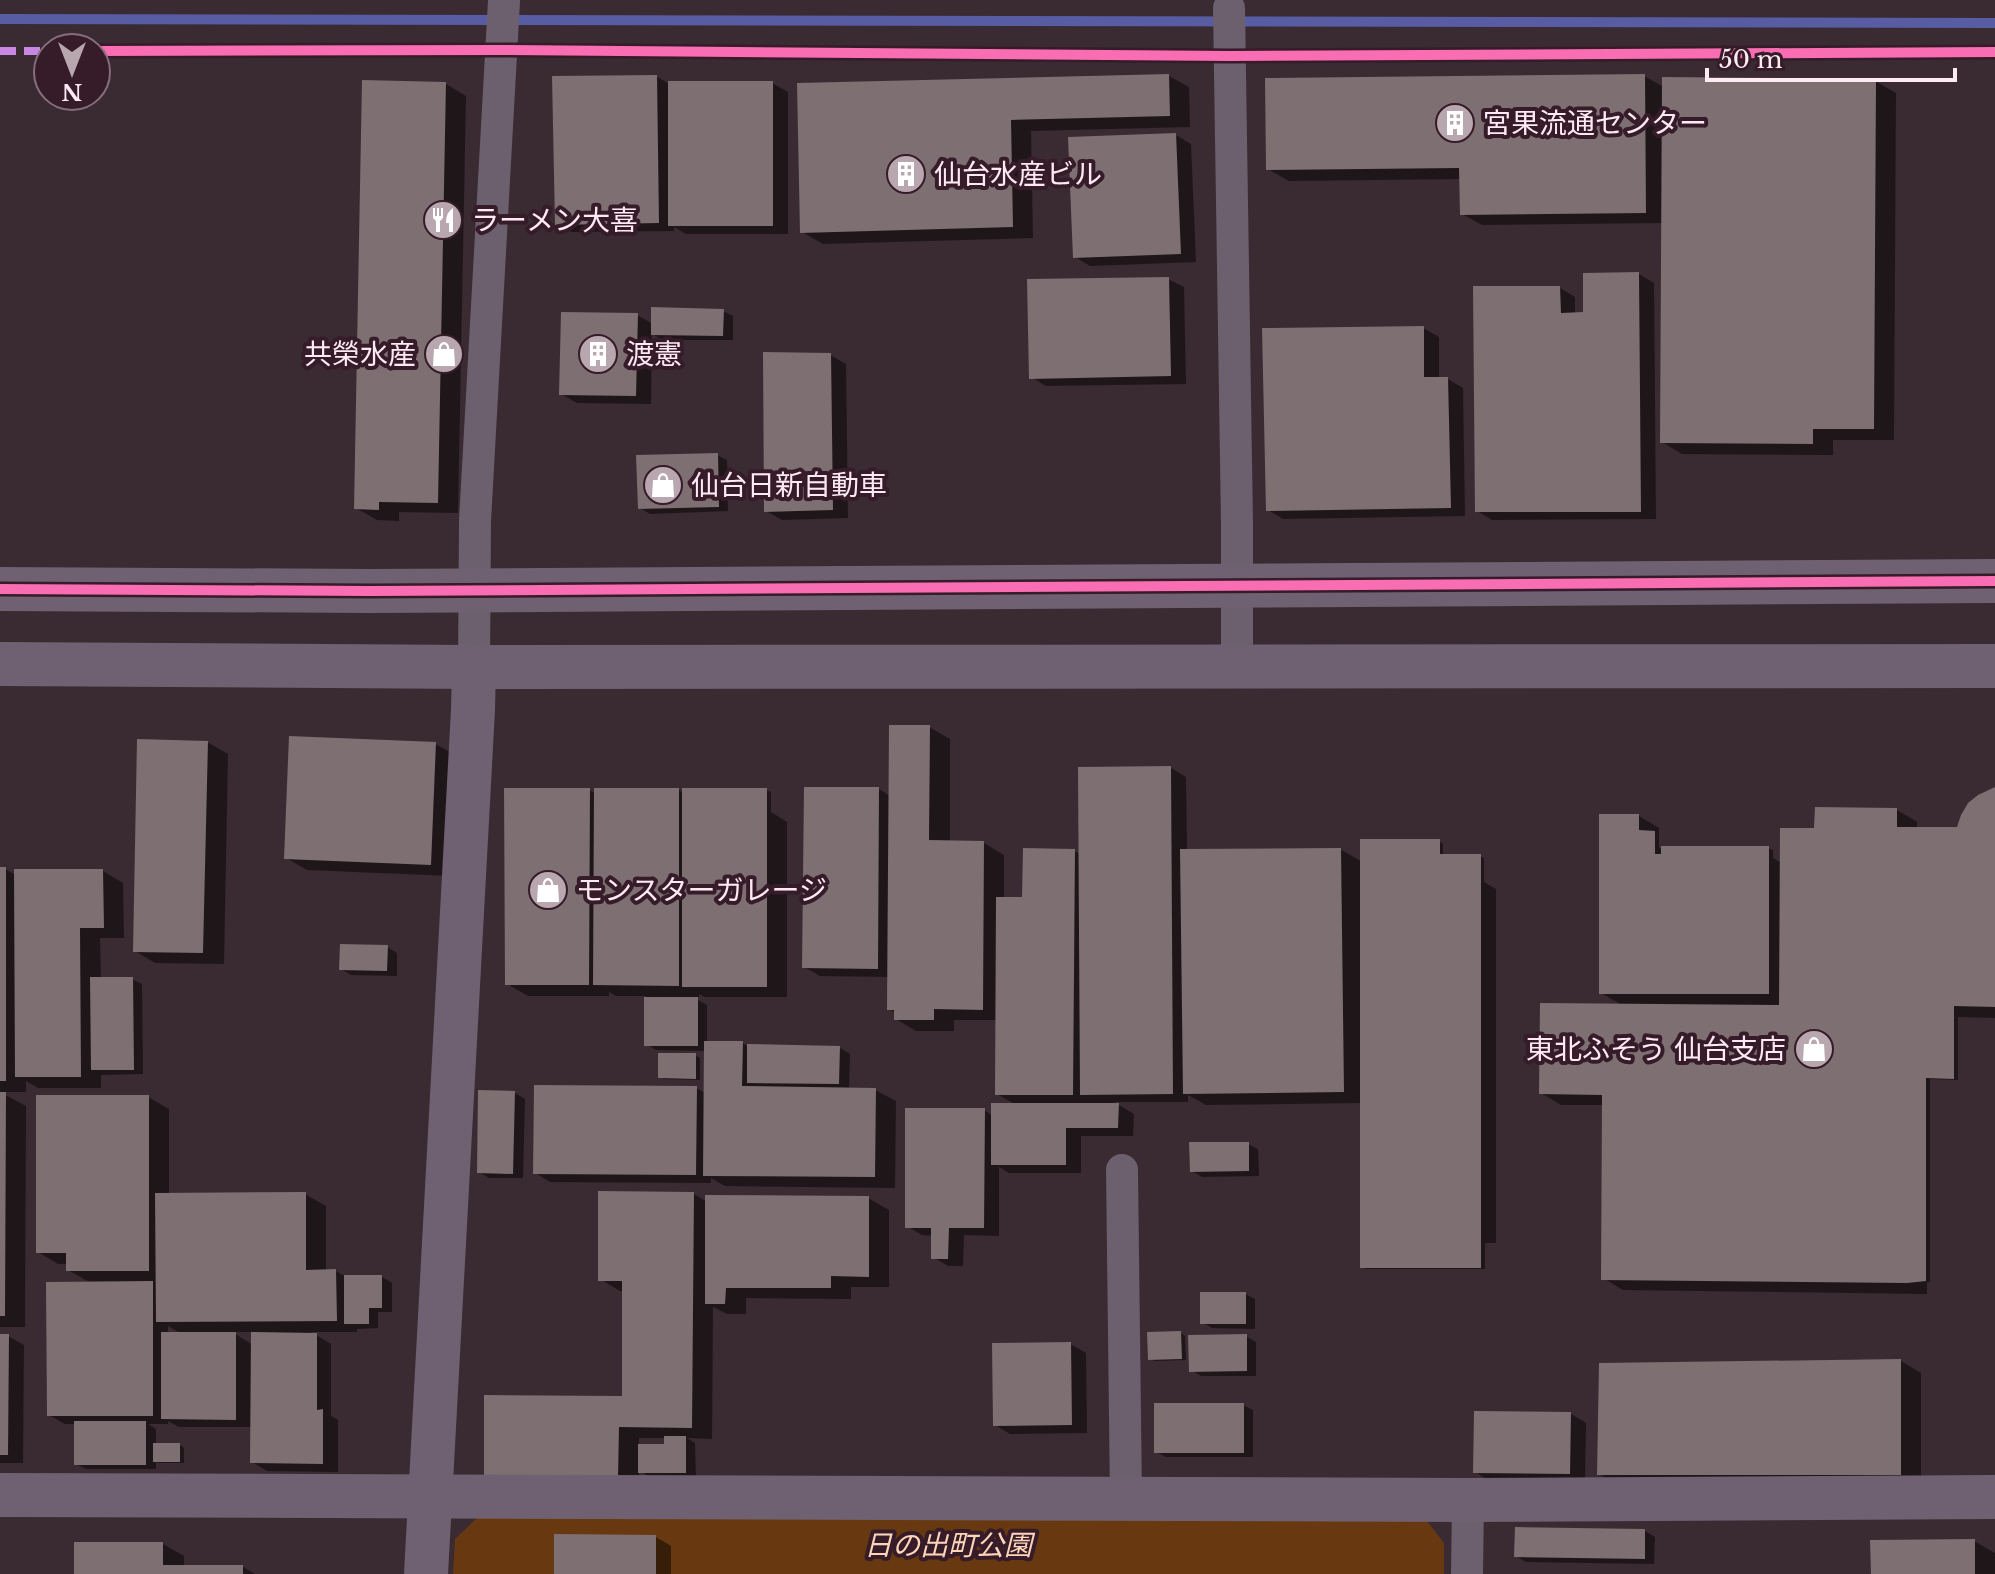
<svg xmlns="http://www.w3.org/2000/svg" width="1995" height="1574" font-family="'Libre Baskerville','Noto Sans JP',serif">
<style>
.green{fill:#683910}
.shadow{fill:#0007;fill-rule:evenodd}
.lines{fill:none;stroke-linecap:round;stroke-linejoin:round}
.stream{stroke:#585ca3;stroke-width:10}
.building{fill:#7e6f72}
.street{stroke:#6c606e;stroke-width:32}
.secondary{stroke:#706172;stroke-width:44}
.quiet{stroke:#c787e3;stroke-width:8;stroke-dasharray:16 8;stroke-linecap:butt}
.cycleway-casing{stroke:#361b29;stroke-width:15}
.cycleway{stroke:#f96db3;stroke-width:10}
.labels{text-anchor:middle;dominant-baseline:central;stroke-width:8;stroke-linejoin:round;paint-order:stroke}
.poi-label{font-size:28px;fill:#feeaf3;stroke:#361b29;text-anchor:start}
.park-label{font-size:28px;font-style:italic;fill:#fed5b8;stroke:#361b29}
</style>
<rect width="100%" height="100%" fill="#3a2a32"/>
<path class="green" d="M478,1517H1424L1444,1543V1574H453L455,1539Z"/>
<g class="shadow">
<path d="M1169,76L1189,87L1190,127L1031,131L1033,238L823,244L802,232L799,85Z"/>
<path d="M1644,76L1664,87L1875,81L1896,93L1894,440H1833V455L1682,454L1662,442L1663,223L1482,225L1462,214L1461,179L1289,181L1268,169Z"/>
<path d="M657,77L668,83H772L788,92V234H686L674,227V231L572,232L556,224Z"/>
<path d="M446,84L466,96L458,513L399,512V521L377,520L356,508Z"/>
<path d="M1176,135L1191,144L1196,262L1090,266L1075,257Z"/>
<path d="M1639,274L1654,283L1656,519L1492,520L1477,511L1560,288L1575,297V315L1585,314Z"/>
<path d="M1168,279L1184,287L1186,384L1046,386L1031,377Z"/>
<path d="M723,311L733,316V340H663L652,334L651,404L577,403L561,394L637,315L653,324Z"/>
<path d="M1423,328L1439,337V379H1448L1463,388L1465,516L1283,519L1268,510Z"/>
<path d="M830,355L846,364L848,518L782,520L766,511Z"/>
<path d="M717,455L727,460L728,511L650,514L640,508Z"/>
<path d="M929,727L950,739V843H984L1004,855V899H1024L1074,851L1081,854L1171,768L1186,777L1187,851L1341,850L1361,861L1439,841L1443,844V856H1480L1484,858V882L1496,889V1243H1485V1269H1366L1362,1267V1103L1206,1105L1188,1095V1102H1114L1134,1114L1133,1136H1081V1173H1009L999,1167V1236L964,1235L963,1266H948L933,1257V1236L922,1235L907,1226L984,1110L993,1116L1016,1105L997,1094V1020H954V1031H916L896,1019V1013L889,1009V977L820,976L804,967L879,789L890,796Z"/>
<path d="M207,742L228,754L224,964L155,963L135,951Z"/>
<path d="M435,744L456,755L451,876L307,870L286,858Z"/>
<path d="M1995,789V1018L1958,1017V1080L1930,1079V1282H1927V1294L1623,1290L1603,1278L1604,1105H1561L1541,1093L1622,1005L1601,993L1639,816L1659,828V848H1768L1773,850V858L1782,863L1816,830L1897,810L1917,822V829H1958Z"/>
<path d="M589,790L596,794L679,790L684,794L766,790L771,792V812L787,822V997H705L699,994V997H693L707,1005V1043H742L748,1046L840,1048L850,1054L849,1089L875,1090L896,1101L895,1188L725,1186L711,1178V1183L550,1182L535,1173L696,1088L705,1093L706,1051L656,1050L646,1044V996H616L609,992V996H528L507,984Z"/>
<path d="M0,869H5L16,875L103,871L123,883L124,938H100L101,979H132L142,984L143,1074L101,1075V1088H38L26,1081V1092H0L26,1106L25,1327H0Z"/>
<path d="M387,947L397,953V976L351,975L341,969Z"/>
<path d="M695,1055L700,1058V1080L664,1079L660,1077Z"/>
<path d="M515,1093L525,1099L523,1178H489L479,1172Z"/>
<path d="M148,1097L169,1109V1195L305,1194L326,1206V1271H336L346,1277H382L392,1283V1312H378V1328L357,1329V1332H311L331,1344V1416L338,1420V1472L267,1471L252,1462V1427H179L168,1421V1424H148L156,1429V1445H180L184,1448V1463H159L156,1462V1469H86L76,1464V1424H65L49,1415L91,1283L68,1270V1264H58L38,1252ZM168,1326L182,1334H168ZM232,1332H253V1345Z"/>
<path d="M1248,1144L1258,1149L1259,1176L1202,1177L1192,1171Z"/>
<path d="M694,1194L707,1202L868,1198L889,1210V1287H851V1299L746,1298V1314H727L713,1307L712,1439L687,1438L695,1443L696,1477H650L639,1470V1489L507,1488L624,1398V1291H620L600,1279ZM639,1438H666V1446H639Z"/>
<path d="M1245,1294L1255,1299V1329L1212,1328L1202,1322Z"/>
<path d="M1181,1333L1185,1336L1186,1360L1155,1361L1150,1359Z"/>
<path d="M0,1336H8L24,1345L23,1463H0Z"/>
<path d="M1246,1336L1256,1342V1376H1201L1191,1370Z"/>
<path d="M1070,1344L1086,1353L1087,1433L1010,1434L995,1425Z"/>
<path d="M1901,1361L1921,1373V1486H1620L1599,1474Z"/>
<path d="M1243,1405L1253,1410V1457H1166L1156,1452Z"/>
<path d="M1571,1414L1586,1423L1585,1482L1490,1481L1475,1472Z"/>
<path d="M1645,1531L1655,1537L1654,1564L1526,1562L1516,1556Z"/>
<path d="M656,1537L671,1546V1574H556Z"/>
<path d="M1974,1541L1995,1553V1574H1873Z"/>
<path d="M163,1544L184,1556V1567H243L255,1574H76Z"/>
</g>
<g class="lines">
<path class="stream" d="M0,19L1995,23"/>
</g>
<g class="building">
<path d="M1169,74L1170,116L1011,120L1013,227L800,233L797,83Z"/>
<path d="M1645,74L1646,213L1460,215L1459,168L1266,170L1265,78Z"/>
<path d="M657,75L659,223L555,225L552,76Z"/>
<path d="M1662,77L1876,79L1874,429H1813V444L1660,443Z"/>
<path d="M362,80L446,82L438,503L379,502V510L354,509Z"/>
<rect x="668" y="81" width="105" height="145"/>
<path d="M1176,133L1181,254L1073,258L1068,137Z"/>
<path d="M1639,272L1641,512H1475L1473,286H1560L1561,313L1583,312V273Z"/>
<path d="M1169,277L1171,376L1029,379L1027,279Z"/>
<path d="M651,307L724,309L723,336L651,335Z"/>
<path d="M561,312L638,313L636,396L559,395Z"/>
<path d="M1424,326V377H1448L1451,508L1266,511L1262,328Z"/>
<path d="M763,352L831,353L833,510L764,512Z"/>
<path d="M718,453L719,507L638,509L636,455Z"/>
<path d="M889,725H930L929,840L984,841L983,1010L934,1009V1020H894V1010H887Z"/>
<path d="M289,736L436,742L431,865L284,859Z"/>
<path d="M137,739L208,741L203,953L133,952Z"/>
<path d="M1171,766L1173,1094L1080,1095L1078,767Z"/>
<path d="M804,787H879L878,969L802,968Z"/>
<path d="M1995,787V1007L1954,1006V1079L1926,1078V1281L1907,1283L1601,1280L1602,1095L1539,1094L1540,1003L1779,1005L1780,828H1814L1815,807L1897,808V827H1957L1961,815L1968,803L1978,795Z"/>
<path d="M504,788H590L589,985H505Z"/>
<path d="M594,788H679V986L593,985Z"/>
<rect x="682" y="788" width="85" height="199"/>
<path d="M1599,814H1639V830L1655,831V854H1661V846H1769V994H1599Z"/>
<path d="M1360,839H1440V854H1481V1268H1360Z"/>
<path d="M1023,848L1075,849L1073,1095H995L996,897H1022Z"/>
<path d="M1341,848L1344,1092L1183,1094L1180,849Z"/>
<rect x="0" y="867" width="6" height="214"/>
<path d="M14,869H103L104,928H80L81,1077H15Z"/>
<path d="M340,944L388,945L387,971L339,970Z"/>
<path d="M90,977H133L134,1070H91Z"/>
<rect x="644" y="997" width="54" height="49"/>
<path d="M704,1041H743L742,1086L876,1088L875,1177L703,1176Z"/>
<path d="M747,1044L840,1046L839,1084L747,1083Z"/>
<path d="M658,1053H696V1079L658,1078Z"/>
<path d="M534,1085L697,1086L696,1175L533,1174Z"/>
<path d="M478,1090L515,1091L513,1174L477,1173Z"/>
<path d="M0,1092H6L5,1316H0Z"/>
<path d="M36,1095H149V1271H66V1253H36Z"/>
<path d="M991,1103H1119L1118,1128H1066V1165H991Z"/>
<path d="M905,1108H985L984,1228H949L948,1259H931V1228H905Z"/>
<path d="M1189,1142H1249V1171L1190,1172Z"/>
<path d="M598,1191L694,1192L692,1428L619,1427L618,1478L484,1477V1395L622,1396V1281H598Z"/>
<path d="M306,1192V1270L336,1269L337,1321L156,1322L155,1193Z"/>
<path d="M705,1195L869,1196V1277L831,1276V1288H726L725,1304H705Z"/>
<path d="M344,1275H382V1308H369V1324H344Z"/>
<path d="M153,1281V1416H47L46,1282Z"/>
<rect x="1200" y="1292" width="46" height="32"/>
<path d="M1181,1331L1182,1359L1148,1360L1147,1332Z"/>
<path d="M161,1332H236V1420L161,1419Z"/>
<path d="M251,1332L317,1333V1410L323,1409V1464L250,1463Z"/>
<path d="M0,1334H9L8,1455H0Z"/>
<path d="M1247,1334V1371L1189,1372L1188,1335Z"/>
<path d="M1071,1342L1072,1425L993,1426L992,1343Z"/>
<path d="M1901,1359V1475H1597L1599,1363Z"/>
<rect x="1154" y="1403" width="90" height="50"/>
<path d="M1474,1411L1571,1412L1570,1474L1473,1473Z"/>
<rect x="74" y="1421" width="72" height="44"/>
<path d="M664,1436H686V1473H638V1444H664Z"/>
<rect x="153" y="1443" width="27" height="19"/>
<path d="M1515,1527L1645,1529V1559L1514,1557Z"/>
<path d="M554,1534L656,1535V1574H554Z"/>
<path d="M1975,1539V1574H1871L1870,1540Z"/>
<path d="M74,1542H163V1565H243V1574H74Z"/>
</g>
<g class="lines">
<g class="street">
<path d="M1229,8L1237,526V667"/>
<path d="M474,667L475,521L504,1"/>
<path d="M1122,1170L1126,1499"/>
<path d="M1467,1574L1468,1500"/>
</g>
<g class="secondary">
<path d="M0,589L370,591L1995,581"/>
<path d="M0,664L474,667L1995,666"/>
<path d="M0,1495L1468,1500L1995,1497"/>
<path d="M426,1574L473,710L474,667"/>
</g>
<path class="quiet" d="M0,51H48"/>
<g class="cycleway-casing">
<g id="cycleway">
<path d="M96,51L502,50L1230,56L1995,52"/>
<path d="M0,589L370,591L1995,581"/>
</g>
</g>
<use href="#cycleway" class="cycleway"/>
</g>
<defs>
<g id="building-disc" transform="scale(2)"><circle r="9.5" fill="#b9a7af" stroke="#361b29"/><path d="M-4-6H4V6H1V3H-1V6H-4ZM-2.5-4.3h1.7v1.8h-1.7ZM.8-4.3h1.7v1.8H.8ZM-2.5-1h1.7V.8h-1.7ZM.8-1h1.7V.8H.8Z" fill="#fff"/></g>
<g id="restaurant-disc" transform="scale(2)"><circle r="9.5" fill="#b9a7af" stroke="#361b29"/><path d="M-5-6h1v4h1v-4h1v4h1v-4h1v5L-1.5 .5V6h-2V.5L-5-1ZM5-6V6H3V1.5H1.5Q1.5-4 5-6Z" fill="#fff"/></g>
<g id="shop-disc" transform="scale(2)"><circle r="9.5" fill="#b9a7af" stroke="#361b29"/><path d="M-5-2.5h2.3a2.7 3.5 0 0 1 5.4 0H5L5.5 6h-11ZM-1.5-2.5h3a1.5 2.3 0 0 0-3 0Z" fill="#fff"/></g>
</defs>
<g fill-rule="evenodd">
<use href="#building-disc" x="1455" y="123"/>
<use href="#building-disc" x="906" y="174"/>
<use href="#restaurant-disc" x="443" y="220"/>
<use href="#shop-disc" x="444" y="354"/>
<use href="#building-disc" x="598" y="354"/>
<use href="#shop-disc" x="663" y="485"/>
<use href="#shop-disc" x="548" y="890"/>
<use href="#shop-disc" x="1814" y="1049"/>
</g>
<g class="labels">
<g class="poi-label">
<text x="1483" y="123">宮果流通センター</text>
<text x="934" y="174">仙台水産ビル</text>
<text x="471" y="220">ラーメン大喜</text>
<text x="416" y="354" text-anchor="end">共榮水産</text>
<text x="626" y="354">渡憲</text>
<text x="691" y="485">仙台日新自動車</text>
<text x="576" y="890">モンスターガレージ</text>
<text x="1786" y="1049" text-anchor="end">東北ふそう 仙台支店</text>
</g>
<g class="park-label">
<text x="948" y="1545">日の出町公園</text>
</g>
</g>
<g transform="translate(72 72) rotate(180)"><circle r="38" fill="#361b29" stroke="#866e7a" stroke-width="2"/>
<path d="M0-6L14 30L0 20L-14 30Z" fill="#b9a7af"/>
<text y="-12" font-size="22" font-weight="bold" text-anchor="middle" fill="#feeaf3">N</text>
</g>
<path d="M1707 68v12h248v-12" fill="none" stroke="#feeaf3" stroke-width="4"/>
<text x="1719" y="68" font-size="24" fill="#feeaf3" stroke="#361b29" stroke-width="6" paint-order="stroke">50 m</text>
</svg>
